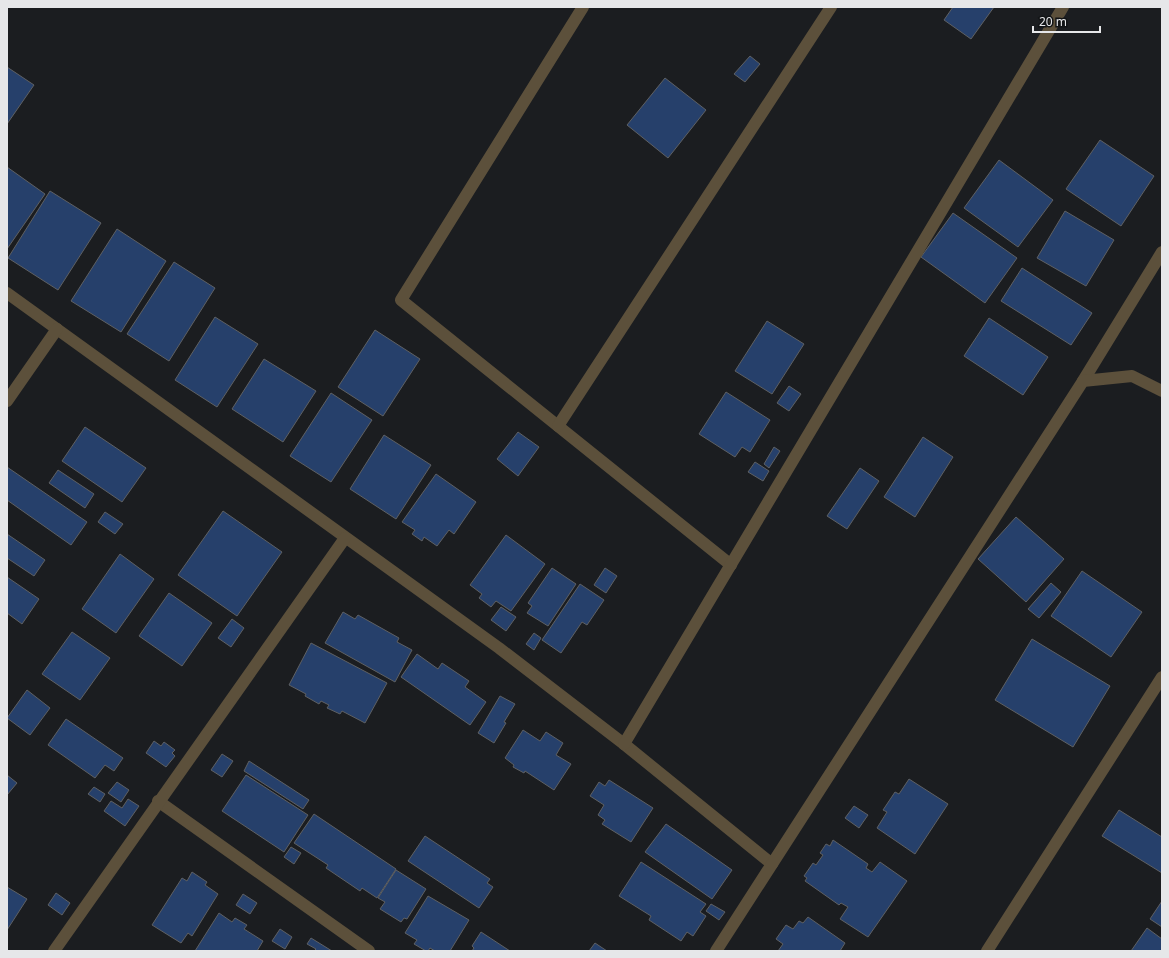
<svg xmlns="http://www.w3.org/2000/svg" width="1169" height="958" font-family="'Noto Sans',sans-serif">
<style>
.building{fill:#26406b;stroke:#5e6063}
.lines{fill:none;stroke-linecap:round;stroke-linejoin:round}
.street{stroke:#5c503b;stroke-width:12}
</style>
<rect width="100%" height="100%" fill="#1b1d20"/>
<g class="building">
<path d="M953,7H994L971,39L944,20Z"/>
<path d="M750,56L760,64L745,82L734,74Z"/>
<path d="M7,67L34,85L7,124Z"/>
<path d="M665,78L706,110L668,158L627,125Z"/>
<path d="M1100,140L1154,176L1121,226L1066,189Z"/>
<path d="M999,160L1053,200L1018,247L964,208Z"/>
<path d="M7,167L45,194L7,249Z"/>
<path d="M50,191L101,223L58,290L8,258Z"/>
<path d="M1065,211L1114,240L1086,286L1037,258Z"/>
<path d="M953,213L1017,258L985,303L921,257Z"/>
<path d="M117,229L166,261L121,332L71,301Z"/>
<path d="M174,262L215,288L169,361L127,334Z"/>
<path d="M1022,268L1092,313L1071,345L1001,301Z"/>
<path d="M215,317L258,344L217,407L175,380Z"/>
<path d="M989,318L1048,357L1023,395L964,356Z"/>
<path d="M767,321L804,344L772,394L735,371Z"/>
<path d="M375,330L420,359L383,416L338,387Z"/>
<path d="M264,359L316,391L283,442L232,409Z"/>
<path d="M789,386L801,394L789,411L777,403Z"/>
<path d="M726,392L770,420L750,452L742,447L735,457L699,434Z"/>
<path d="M331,393L372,420L331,482L290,456Z"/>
<path d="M85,427L146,468L122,502L62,461Z"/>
<path d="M518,432L539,447L518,476L497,459Z"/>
<path d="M384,435L431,465L396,519L350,489Z"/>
<path d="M923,437L953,457L915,517L884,497Z"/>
<path d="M774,447L780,451L769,468L764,464Z"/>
<path d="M755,462L769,471L763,481L748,472Z"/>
<path d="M7,467L87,522L71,545L7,500Z"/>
<path d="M860,468L879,481L847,529L827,516Z"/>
<path d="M58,470L94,494L85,508L49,483Z"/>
<path d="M436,474L476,502L454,534L449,530L437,546L424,537L422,541L412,534L415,530L402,522Z"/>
<path d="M223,511L282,552L237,616L178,575Z"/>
<path d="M105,512L123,524L115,534L98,522Z"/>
<path d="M1016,517L1064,559L1026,602L978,559Z"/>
<path d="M7,534L45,560L34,576L7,558Z"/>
<path d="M506,535L545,564L511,611L496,601L491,607L479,598L482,594L470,585Z"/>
<path d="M120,554L154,579L116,633L82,609Z"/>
<path d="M552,568L576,584L548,626L527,613L532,606L528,603Z"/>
<path d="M605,568L617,576L606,593L594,585Z"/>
<path d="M1082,571L1142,612L1111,657L1051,616Z"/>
<path d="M7,577L39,599L22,624L7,613Z"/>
<path d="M1051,583L1061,592L1039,618L1028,609Z"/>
<path d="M580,584L604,600L587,625L582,622L561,653L542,640Z"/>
<path d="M169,593L212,623L182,666L139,636Z"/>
<path d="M501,607L516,617L506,631L491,620Z"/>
<path d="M343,612L355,619L358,615L399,638L397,642L412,650L395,682L325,643Z"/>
<path d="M232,619L244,628L231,647L218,638Z"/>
<path d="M72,632L110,658L80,700L42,674Z"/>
<path d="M534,633L541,638L534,650L526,644Z"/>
<path d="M1032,639L1110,686L1073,747L995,700Z"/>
<path d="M311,643L387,683L365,723L342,711L340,714L327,708L329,705L321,701L319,704L305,696L306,694L289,685Z"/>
<path d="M417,654L438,669L442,663L469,681L465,687L486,702L470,725L401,677Z"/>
<path d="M27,690L50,708L30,735L7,718Z"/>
<path d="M500,696L515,704L504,722L506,723L494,743L478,733Z"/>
<path d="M66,719L123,758L114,771L105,765L95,778L48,745Z"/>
<path d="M523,730L540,741L546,732L563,743L556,755L571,764L554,790L525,771L524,773L513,767L514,765L505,758Z"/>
<path d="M154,741L161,746L164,742L175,750L172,753L175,756L166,767L146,753Z"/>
<path d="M222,754L233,761L222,777L211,770Z"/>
<path d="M249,761L309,800L303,809L244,771Z"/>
<path d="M7,775L17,783L7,795Z"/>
<path d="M246,775L308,815L284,852L222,811Z"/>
<path d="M909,779L948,804L915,854L877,828L887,812L883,810L895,792L899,794Z"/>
<path d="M609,780L653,808L631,842L602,824L605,820L598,815L604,805L590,796L599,782L605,786Z"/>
<path d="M117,782L129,790L121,802L108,793Z"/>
<path d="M94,787L105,794L100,802L88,794Z"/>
<path d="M128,799L139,806L125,826L104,811L111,801L122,808Z"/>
<path d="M854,806L868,815L859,828L845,818Z"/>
<path d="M1119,810L1162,837V873L1102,836Z"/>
<path d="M314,814L396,869L377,898L362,888L360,891L326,868L328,865L294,843Z"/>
<path d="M666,824L732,870L712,899L645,852Z"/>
<path d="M425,836L490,879L487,883L493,887L479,908L408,861Z"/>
<path d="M833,840L868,864L866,868L872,872L880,862L907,881L868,937L840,919L848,907L841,903L839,905L805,881L807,878L804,876L813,863L816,865L823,855L820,853L826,844L830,846Z"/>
<path d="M291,847L301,853L294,864L284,857Z"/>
<path d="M641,862L706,904L700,912L706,916L693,936L687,932L681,941L649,920L651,916L619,896Z"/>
<path d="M396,870L426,889L407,919L404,918L401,922L380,909L385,902L378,898Z"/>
<path d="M192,872L207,882L205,885L218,894L192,936L188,933L181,943L152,925L182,878L187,881Z"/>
<path d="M7,887L27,899L7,930Z"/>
<path d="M56,893L70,903L62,915L48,905Z"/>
<path d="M243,894L257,903L250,914L236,905Z"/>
<path d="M428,896L469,920L450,951H435L430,948L428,951H426L414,944L417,940L405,933Z"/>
<path d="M1162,901V927L1150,919Z"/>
<path d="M711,904L725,912L719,920L706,911Z"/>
<path d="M219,913L232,922L235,918L247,925L244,929L263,941L257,951H195Z"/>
<path d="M808,917L845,943L840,951H778L783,944L776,939L786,925L793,929L799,921L803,923Z"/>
<path d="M1147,928L1162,939V951H1131Z"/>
<path d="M280,929L292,937L285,949L272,941Z"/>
<path d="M481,932L510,951H472L474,948L472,946Z"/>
<path d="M311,938L332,951H314L316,949L307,944Z"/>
<path d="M595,943L607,951H589Z"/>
</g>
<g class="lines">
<g class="street">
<path d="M583,7L401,300L731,565"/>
<path d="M7,293L499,648L624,744L772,864"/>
<path d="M1083,381L1162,252"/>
<path d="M7,401L57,329"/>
<path d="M558,426L831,7"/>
<path d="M624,744L1063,7"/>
<path d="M158,801L369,951"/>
<path d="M54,951L345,538"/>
<path d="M716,951L1083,381L1132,376L1162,391"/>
<path d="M987,951L1162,677"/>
</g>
</g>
<rect width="1169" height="958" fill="none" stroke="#e6e7e9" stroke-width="16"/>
<path d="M1033 26v6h67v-6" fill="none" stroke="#e6e7e9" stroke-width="2"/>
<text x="1039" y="26" font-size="12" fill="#e6e7e9" stroke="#121416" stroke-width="3" paint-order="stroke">20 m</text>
</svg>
